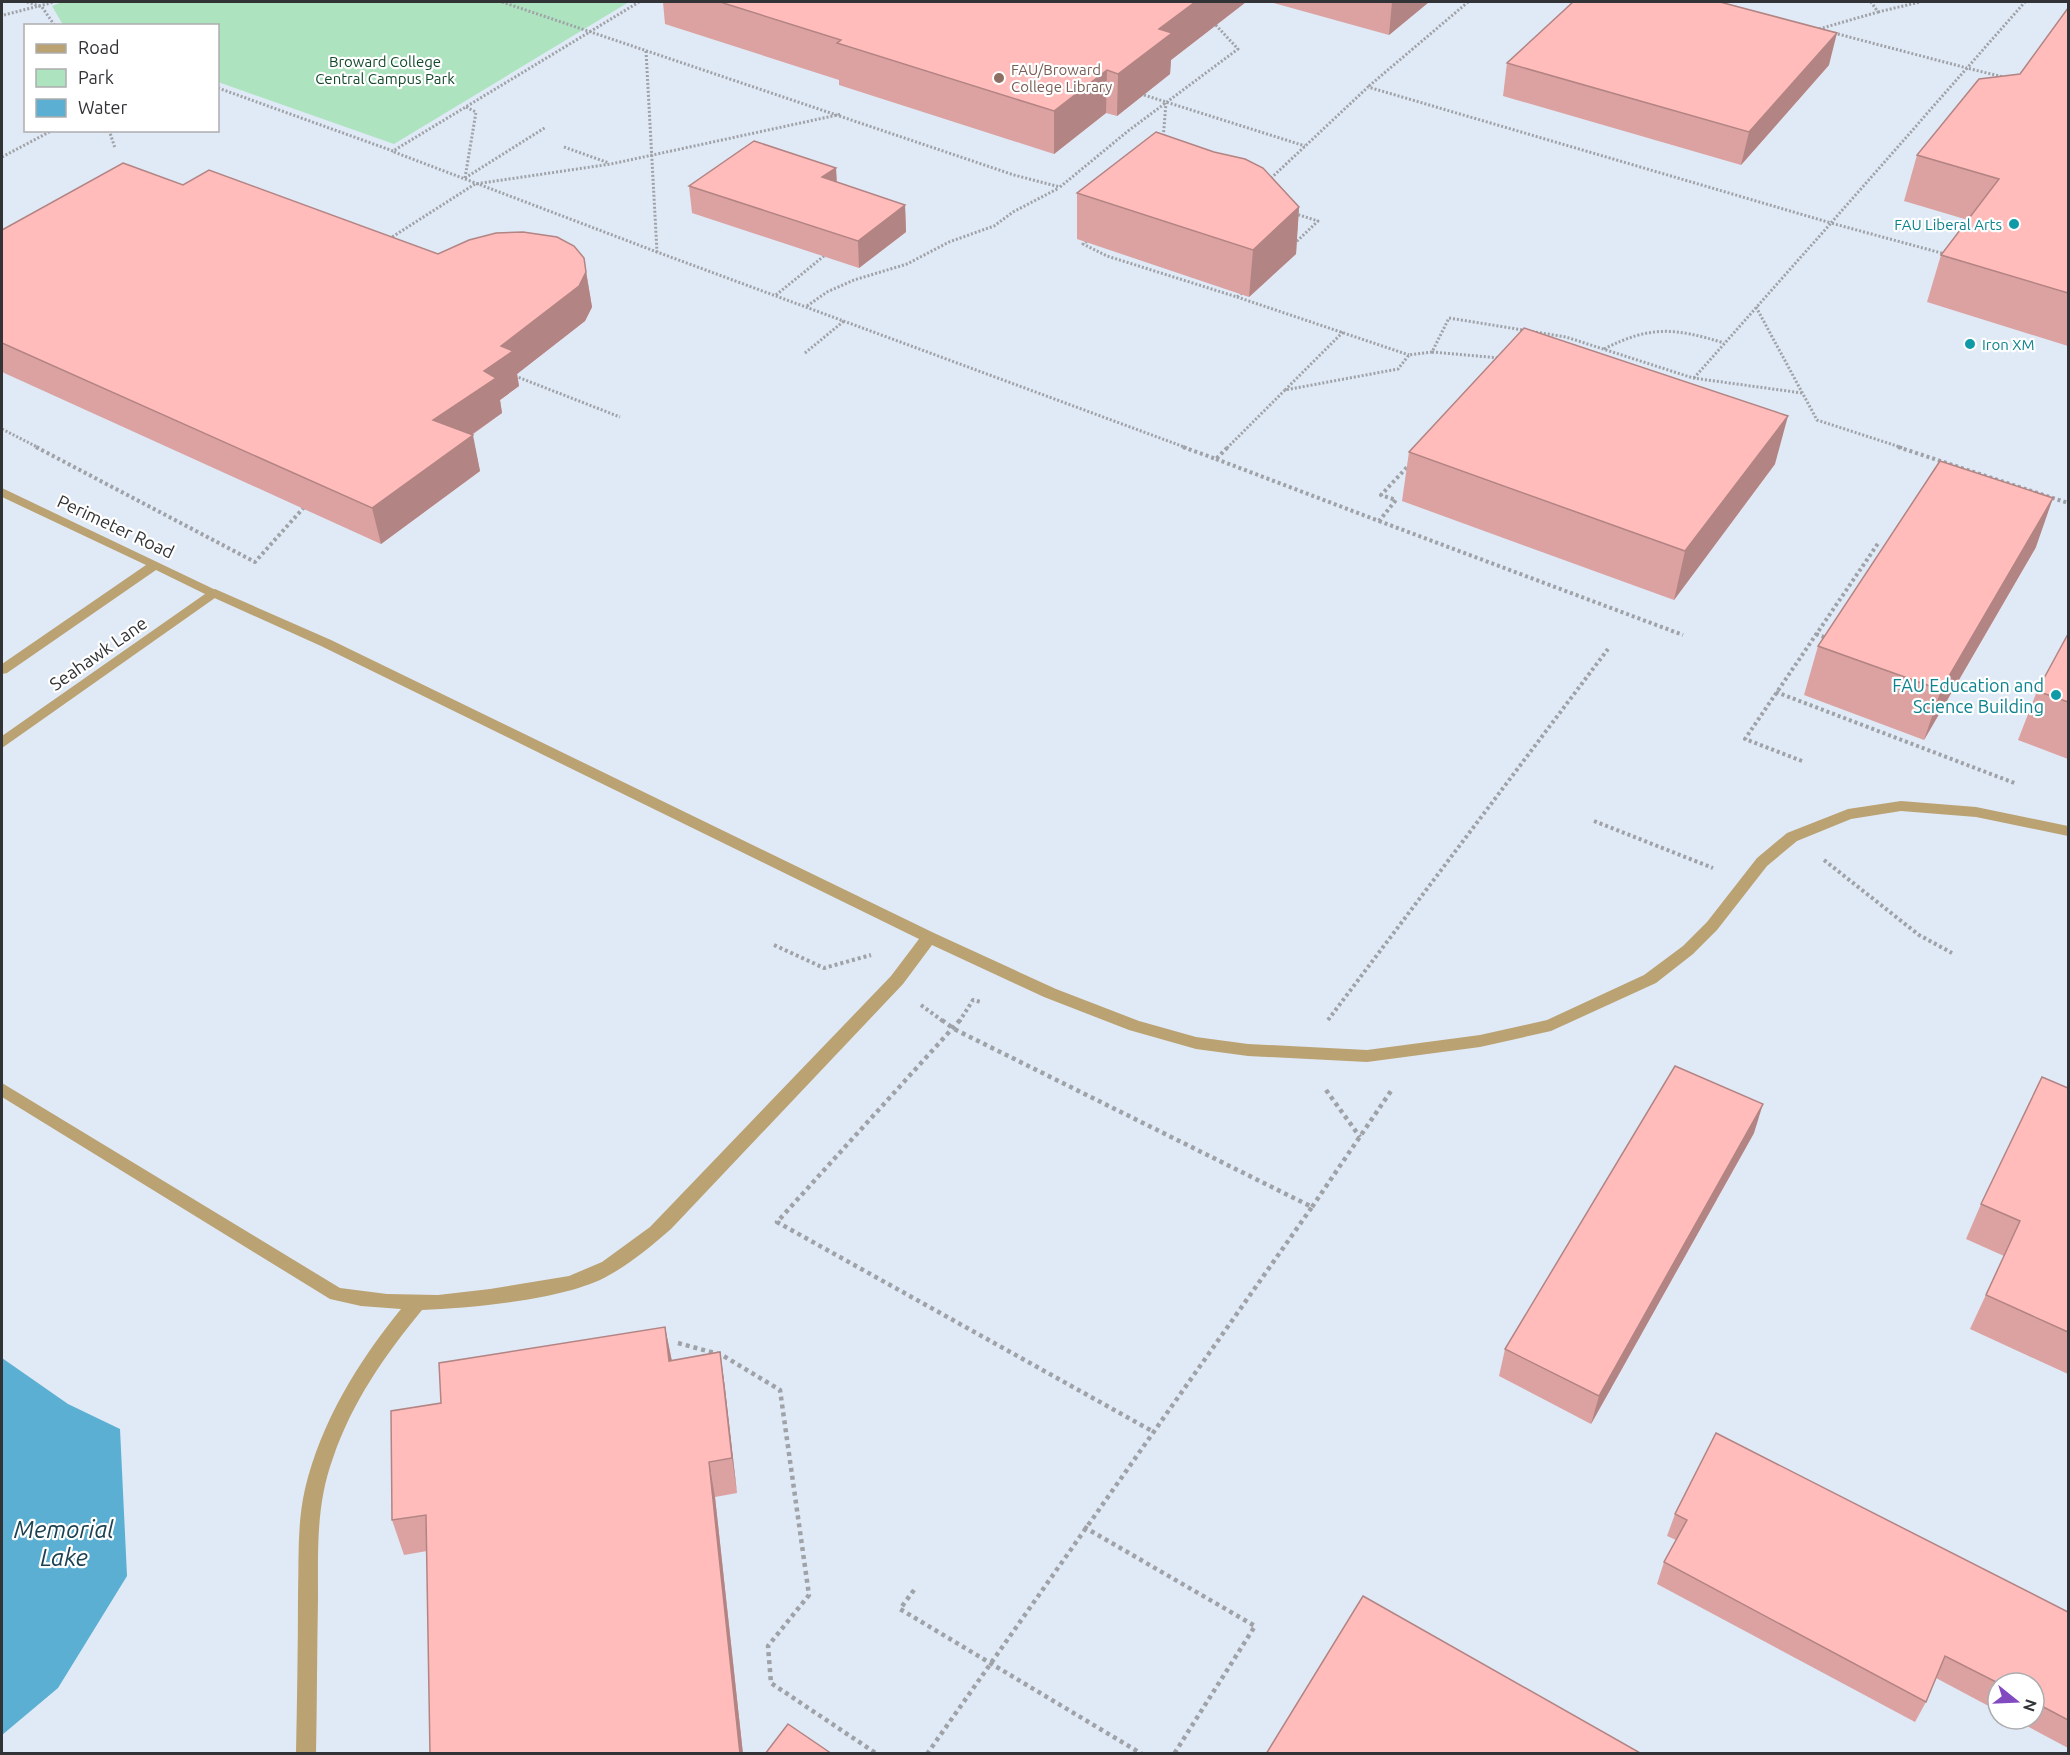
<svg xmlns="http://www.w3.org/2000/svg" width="2070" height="1755" font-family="Ubuntu,sans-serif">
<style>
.built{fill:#e0e9f6;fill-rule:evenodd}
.green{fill:#ade4bf}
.water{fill:#5aafd2}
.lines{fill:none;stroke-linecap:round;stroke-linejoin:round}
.path-far2{stroke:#9fa2a7;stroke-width:3;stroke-dasharray:2 2;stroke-linecap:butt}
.path-far1{stroke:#9fa2a7;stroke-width:4;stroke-dasharray:3 3;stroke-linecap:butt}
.path{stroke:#9fa2a7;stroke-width:4.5;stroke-dasharray:4 4;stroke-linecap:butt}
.lane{fill:#baa272;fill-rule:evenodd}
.street{fill:#baa272;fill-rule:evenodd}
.wall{fill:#dba2a1}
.shaded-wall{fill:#b28483}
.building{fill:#ffbcbb;stroke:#b28483;stroke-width:1.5}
.education-dot{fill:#8d6e63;stroke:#fff;stroke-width:2}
.culture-dot{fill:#0f9aa8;stroke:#fff;stroke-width:2}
.labels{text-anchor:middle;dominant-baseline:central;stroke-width:4.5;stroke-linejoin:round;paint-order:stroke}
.far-park-label{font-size:15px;fill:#13492b;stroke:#fff}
.far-education-label{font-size:15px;fill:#785e54;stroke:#fff;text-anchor:start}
.far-culture-label{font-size:15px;fill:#0d838f;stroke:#fff;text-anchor:end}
.street-label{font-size:18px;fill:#323336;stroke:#fff}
.culture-label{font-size:18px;fill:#0d838f;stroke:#fff;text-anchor:end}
.near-water-label{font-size:24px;font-style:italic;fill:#1c4252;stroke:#fff}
</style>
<rect width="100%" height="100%" fill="#f1f6fd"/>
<path class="built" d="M2,2H2068V1753H2ZM26,26H218V130H26ZM1998,1683H2034V1719H1998Z"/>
<path class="green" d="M62,2H629L394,144L218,82V26L63,25L52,6Z"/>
<path class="water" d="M2,1358L68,1404L120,1429L127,1576L58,1688L2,1735Z"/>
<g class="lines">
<g class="path-far2">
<path d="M27,2L42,7L55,26"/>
<path d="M502,2L1014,175L1060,187L1128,131L1238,49L1213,22"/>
<path d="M1878,12L1920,2"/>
<path d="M4,15L54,2"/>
<path d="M1819,29L1878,12L1871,2"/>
<path d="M1834,33L1967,68L2025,2"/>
<path d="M646,51L657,252L1187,448"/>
<path d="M1369,86L1468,2"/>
<path d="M218,88L393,151L639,2"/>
<path d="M1144,95L1305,146"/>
<path d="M109,130L115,148"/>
<path d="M1163,140L1166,103"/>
<path d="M564,147L609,163"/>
<path d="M394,152L657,252"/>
<path d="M2,157L53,130"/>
<path d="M465,178L546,127"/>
<path d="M465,178L476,112L466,107"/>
<path d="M1268,181L1368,87L1831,223L1967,68L2003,77"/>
<path d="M389,239L475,184L611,164L842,114"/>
<path d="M1090,239L1083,244L1107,256L1237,297L1243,292"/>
<path d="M1294,244L1318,221L1296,214"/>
<path d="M776,295L824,256"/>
<path d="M1237,297L1409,355"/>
<path d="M807,306L827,292L854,280L907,264L949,242L994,226L1013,212L1059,188"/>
<path d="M1756,307L1817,420L1903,448"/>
<path d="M1604,349C1651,325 1675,328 1724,343"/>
<path d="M1432,352L1500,358"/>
<path d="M805,353L844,321"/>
<path d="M515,376L620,417"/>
<path d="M1694,378L1831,223L1945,254"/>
<path d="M1285,390L1343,332"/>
<path d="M2,429L39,448"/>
<path d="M1227,448L1285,390L1398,369L1409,355L1432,352L1449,318L1566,337L1693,378L1802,393"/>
</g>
<g class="path-far1">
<path d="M36,447L255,562L306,505"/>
<path d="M1183,447L1216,459L1228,447"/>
<path d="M1898,447L2068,503"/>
<path d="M1216,459L1379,521L1396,500L1381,495L1410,464"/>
<path d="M1379,521L1683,635"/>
<path d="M1816,634L1829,639"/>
<path d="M1776,692L2017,784"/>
<path d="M1802,761L1745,739L1879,542"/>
<path d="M1594,821L1713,868"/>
<path d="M1824,860L1919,935L1952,953"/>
<path d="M774,945L824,968L871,955"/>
<path d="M921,1005L944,1022"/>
<path d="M1328,1020L1608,649"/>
<path d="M959,1022L973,1000L981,1002"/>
</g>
<g class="path">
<path d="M960,1020L777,1222L1152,1431"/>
<path d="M1326,1090L1360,1137"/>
<path d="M1312,1207L1393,1088"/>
<path d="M678,1343L722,1355L780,1390L809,1595L768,1646L771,1683L877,1754"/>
<path d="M1084,1527L1255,1626L1174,1754"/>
<path d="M914,1590L900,1609L1142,1754"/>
<path d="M927,1754L1312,1207L954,1029L942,1020"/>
</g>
<path class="lane" d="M215,589L331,640L934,933L1056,989L1139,1021L1196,1037L1248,1044L1367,1050L1480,1035L1547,1020L1644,975L1683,946L1707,922L1757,858L1787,833L1848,809L1901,801L1976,807L2068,826V836L1976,817L1901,811L1851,819L1797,841L1767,866L1717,930L1693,954L1656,983L1551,1031L1480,1047L1367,1062L1248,1056L1196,1049L1129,1030L1044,997L932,945L903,984L671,1229C650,1247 629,1265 604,1278C560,1300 472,1308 422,1310C385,1355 352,1402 333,1458C316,1504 318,1550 318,1598C317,1650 317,1702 316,1754H296C297,1700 298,1647 298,1594C299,1558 297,1524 305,1489C321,1422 358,1362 401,1309L361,1306L330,1299L2,1097V1083L340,1288L387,1294L438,1295L490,1289L569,1276L602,1262L650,1227L891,976L919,939L321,646L210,596L208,593Z"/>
<path class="street" d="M2,488L222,593L2,748V736L205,594L156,570L7,673L2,674V664L146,565L2,497Z"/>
</g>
<g class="wall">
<path d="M663,2H1246L1171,60L1170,74L1117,116L1106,113L1054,154L839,85V80L665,24Z"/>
<path d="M1270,2H1429L1389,35Z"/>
<path d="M2068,8V346L1927,302L1941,255L1968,220L1904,201L1917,155L2020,74Z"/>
<path d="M1507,63L1829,65L1741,165L1503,96Z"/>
<path d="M836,168L837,182L905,205L906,232L859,268L692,213L689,186Z"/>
<path d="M183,185L438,254L584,258L592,307L585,321L517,374L519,386L500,400L502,413L472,435L480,471L381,544L2,372V230Z"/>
<path d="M1077,193L1299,207L1296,254L1249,297L1077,239Z"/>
<path d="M1409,452L1775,464L1674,600L1402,501Z"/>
<path d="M2036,547L1924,740L1804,695L1818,646Z"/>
<path d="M2068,634V759L2018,740L2037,691Z"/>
<path d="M2068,1088V1374L1970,1329L2004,1256L1966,1239L1981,1204Z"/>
<path d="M1754,1133L1591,1424L1499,1376L1505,1349Z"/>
<path d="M665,1327L672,1361L720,1352L725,1388L737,1493L715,1497L743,1754H430L427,1551L404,1555L392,1520L441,1403Z"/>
<path d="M1675,1514L2068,1612V1748L2014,1719H2034V1683H1998V1711L1936,1678L1926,1702L1915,1722L1657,1584L1664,1562L1676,1540L1667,1536Z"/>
</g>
<g class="shaded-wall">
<path d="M1195,2H1246L1171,60L1170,74L1117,116L1118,74L1159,29Z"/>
<path d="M1392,2H1429L1389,35Z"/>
<path d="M1837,33L1829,65L1741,165L1749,132Z"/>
<path d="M1107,70L1106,113L1054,154V111Z"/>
<path d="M836,168L837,194L822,177Z"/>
<path d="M905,205L906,232L859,268L858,241Z"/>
<path d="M1299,207L1296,254L1249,297L1253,250Z"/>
<path d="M586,272L592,307L585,321L517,374L519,386L500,400L502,413L441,456L433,420L484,371L501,346Z"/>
<path d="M1788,416L1775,464L1674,600L1685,551Z"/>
<path d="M473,435L480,471L381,544L372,508Z"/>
<path d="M2053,498L2036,547L1924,740L1941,690Z"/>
<path d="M1763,1104L1754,1133L1591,1424L1599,1396Z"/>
<path d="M665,1327L672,1362L669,1361Z"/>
<path d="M720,1352L725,1388L737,1493L732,1458Z"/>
<path d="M709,1462L715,1497L743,1754H740Z"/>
</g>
<g class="building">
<path d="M720,2H1195L1159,29L1172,33L1118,74L1107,70L1054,111L837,43L841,40Z"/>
<path d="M1573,2H1720L1837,33L1749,132L1507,63Z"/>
<path d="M2068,8V293L1941,255L1999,179L1917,155L1979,79L2020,74Z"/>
<path d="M1156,132L1214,152L1245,159L1263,168L1299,207L1253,250L1077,193Z"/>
<path d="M754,141L836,168L822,177L905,205L858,241L689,186Z"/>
<path d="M123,163L183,185L209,170L438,254L469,240L496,233L523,232L557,237L574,246L584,258L586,272L579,286L501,346L513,351L484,371L496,378L433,420L473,435L372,508L2,343V230Z"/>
<path d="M1524,328L1788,416L1685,551L1409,452Z"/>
<path d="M1940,461L2053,498L1941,690L1818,646Z"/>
<path d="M2068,634V702L2037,691Z"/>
<path d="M1675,1066L1763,1104L1599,1396L1505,1349Z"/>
<path d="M2042,1077L2068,1088V1332L1986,1295L2020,1221L1981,1204Z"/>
<path d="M665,1327L669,1361L720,1352L732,1458L709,1462L740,1754H430L426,1515L392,1520L391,1411L441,1403L439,1363Z"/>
<path d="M1716,1433L2068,1612V1720L2034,1702V1683H1998L1945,1656L1926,1702L1664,1562L1687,1520L1675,1514Z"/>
<path d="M1363,1596L1642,1754H1266Z"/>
<path d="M788,1724L832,1754H765Z"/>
</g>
<circle class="education-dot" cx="999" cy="78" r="6"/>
<g class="culture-dot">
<circle cx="2014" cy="224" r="6"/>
<circle cx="1970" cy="344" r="6"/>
<circle cx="2056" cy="695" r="6"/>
</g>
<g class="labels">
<g class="far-park-label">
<text x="385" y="61">Broward College<tspan x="385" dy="17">Central Campus Park</tspan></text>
</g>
<g class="far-education-label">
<text x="1011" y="69">FAU/Broward<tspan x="1011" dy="17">College Library</tspan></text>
</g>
<g class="far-culture-label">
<text x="2002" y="224">FAU Liberal Arts</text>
<text x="1982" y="344" text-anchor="start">Iron XM</text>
</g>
<g class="street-label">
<text transform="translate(116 526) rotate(25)">Perimeter Road</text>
<text transform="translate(98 653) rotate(-35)">Seahawk Lane</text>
</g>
<g class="culture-label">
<text x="2044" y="685">FAU Education and<tspan x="2044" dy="21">Science Building</tspan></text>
</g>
<g class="near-water-label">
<text x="64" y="1529">Memorial<tspan x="64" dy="28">Lake</tspan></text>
</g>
</g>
<rect width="2070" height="1755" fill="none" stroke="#323336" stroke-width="6"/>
<rect x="24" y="24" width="195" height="108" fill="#ffffff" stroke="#adadaf" stroke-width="1.5"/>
<rect x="36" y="44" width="30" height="9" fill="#baa272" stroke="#adadaf" stroke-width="1.5"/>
<text x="78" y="54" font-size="18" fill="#323336">Road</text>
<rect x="36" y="69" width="30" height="18" fill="#ade4bf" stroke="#adadaf" stroke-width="1.5"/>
<text x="78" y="84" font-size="18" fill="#323336">Park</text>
<rect x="36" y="99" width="30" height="18" fill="#5aafd2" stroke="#adadaf" stroke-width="1.5"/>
<text x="78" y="114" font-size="18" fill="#323336">Water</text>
<g transform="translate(2016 1701) rotate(108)"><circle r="28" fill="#ffffff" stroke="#adadaf" stroke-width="1.5"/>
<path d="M0-4.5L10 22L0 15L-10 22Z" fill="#824ac1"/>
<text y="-9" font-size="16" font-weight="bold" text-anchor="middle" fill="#323336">N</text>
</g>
</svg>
